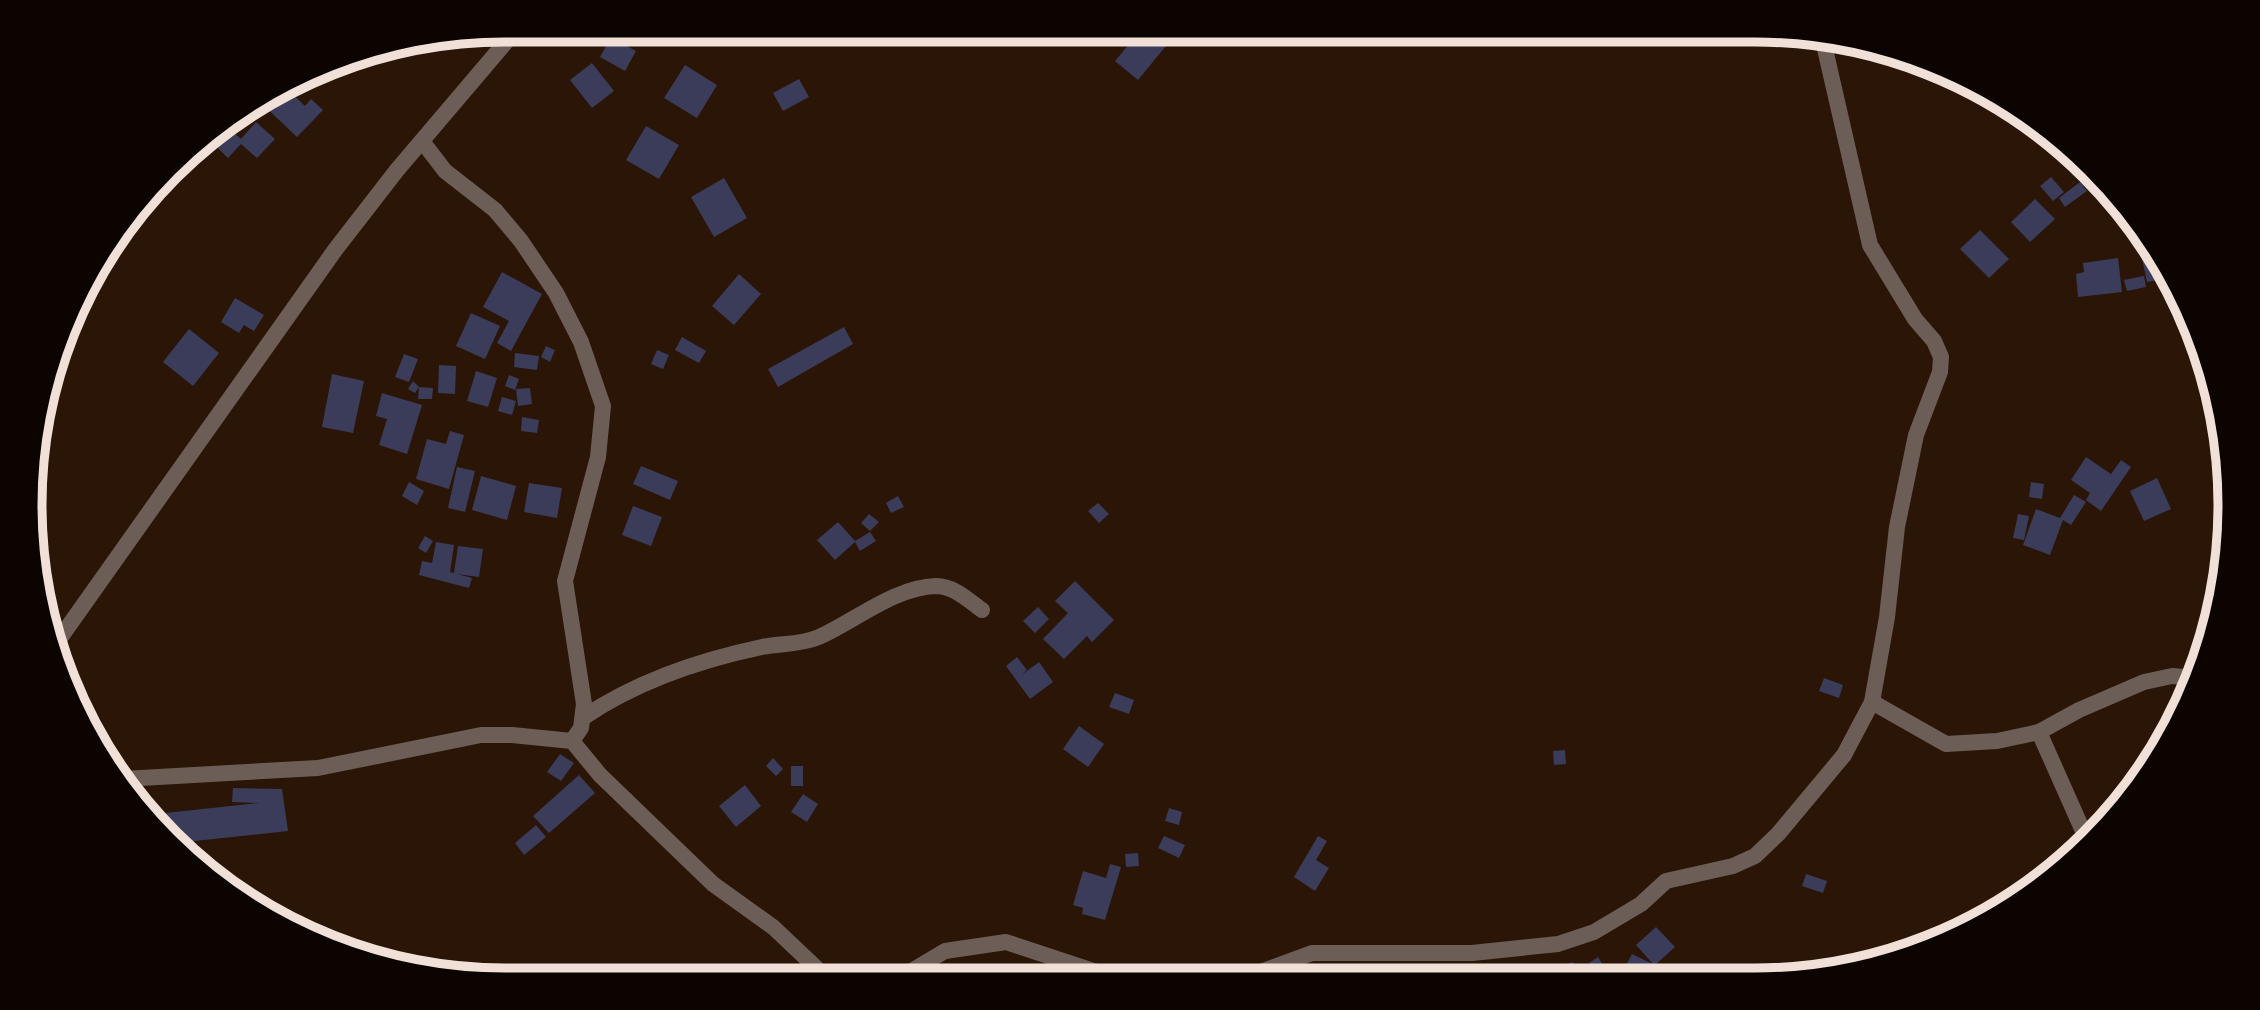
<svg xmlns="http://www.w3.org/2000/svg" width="2260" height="1010" viewBox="0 0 2260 1010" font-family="'Space Grotesk',sans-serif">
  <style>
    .building { fill: #3a3c59 }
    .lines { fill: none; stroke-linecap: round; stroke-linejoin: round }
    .minor { stroke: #6c5e56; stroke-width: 16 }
    .rim { fill: none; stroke: #f0e0d7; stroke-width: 9 }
  </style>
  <rect width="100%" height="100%" fill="#2a1507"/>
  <g class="building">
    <polygon points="702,30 724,30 718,39"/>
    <polygon points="1141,30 1179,30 1138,80 1115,61"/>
    <polygon points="611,37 636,51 625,71 600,57"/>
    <polygon points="353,55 335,73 328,66 352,55"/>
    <polygon points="592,63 614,91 592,108 570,80"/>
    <polygon points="685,65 717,85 697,118 664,98"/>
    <polygon points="799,79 809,97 783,111 773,93"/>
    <polygon points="284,86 305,106 311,99 323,110 297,137 258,100"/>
    <polygon points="229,121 233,125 230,129 241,139 256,122 275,139 257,158 241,144 228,158 206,137"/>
    <polygon points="646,126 679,145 659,179 626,160"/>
    <polygon points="2051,177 2064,192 2053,201 2040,186"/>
    <polygon points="724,178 747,218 714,237 691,197"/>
    <polygon points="2080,182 2087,191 2065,207 2059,198"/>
    <polygon points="2035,199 2055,219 2030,242 2011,222"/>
    <polygon points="2136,224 2139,236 2127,238 2125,225"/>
    <polygon points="1980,230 2009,259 1989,278 1960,249"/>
    <polygon points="2156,251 2164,267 2156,268 2159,280 2147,282 2141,254"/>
    <polygon points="2118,258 2122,292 2078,297 2076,274 2084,272 2083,263"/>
    <polygon points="502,272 542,294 511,351 497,343 509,321 483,307"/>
    <polygon points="739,274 761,294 734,325 712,306"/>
    <polygon points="2144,276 2146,287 2127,291 2124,280"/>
    <polygon points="235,298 264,315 254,331 244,325 239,333 221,322"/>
    <polygon points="471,313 500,326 485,359 456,346"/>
    <polygon points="844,327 853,344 778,387 768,369"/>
    <polygon points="189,329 219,353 193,386 163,362"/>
    <polygon points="682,337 706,351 699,363 675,350"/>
    <polygon points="546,346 555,350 550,362 541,357"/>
    <polygon points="657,350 669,355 663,369 651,364"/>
    <polygon points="515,353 539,356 537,370 514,367"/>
    <polygon points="404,354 418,359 409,382 395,377"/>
    <polygon points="439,365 456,366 455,394 438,393"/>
    <polygon points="476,371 497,378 488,407 467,401"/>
    <polygon points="332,374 364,381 353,433 322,427"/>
    <polygon points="509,375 519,379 515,390 505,386"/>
    <polygon points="413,381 419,387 433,388 432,399 418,399 419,387 415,393 408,389"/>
    <polygon points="530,388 532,404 518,406 516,389"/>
    <polygon points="382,393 422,405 407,454 379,445 387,419 376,416"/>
    <polygon points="502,397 516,401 512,415 498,411"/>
    <polygon points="522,417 539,420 537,433 521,431"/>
    <polygon points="450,431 464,435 449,489 416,479 427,439 446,444"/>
    <polygon points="2086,457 2111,474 2121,460 2131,467 2101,511 2086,500 2090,493 2071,480"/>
    <polygon points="641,466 678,481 670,500 633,484"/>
    <polygon points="457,467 475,471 465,512 448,508"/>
    <polygon points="481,476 516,486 507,520 472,510"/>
    <polygon points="2157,478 2171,509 2144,521 2130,491"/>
    <polygon points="409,482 424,491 417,505 402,496"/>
    <polygon points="2031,482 2044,484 2042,499 2029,497"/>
    <polygon points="529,483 562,488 557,518 524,512"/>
    <polygon points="2074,495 2086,502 2071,525 2063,520 2050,555 2023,545 2036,509 2060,518"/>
    <polygon points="898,496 904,507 891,513 886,503"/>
    <polygon points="1098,503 1109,514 1099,523 1088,511"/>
    <polygon points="633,506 662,517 651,546 622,535"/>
    <polygon points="869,514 879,522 870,531 861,523"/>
    <polygon points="2018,514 2029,516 2024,540 2013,538"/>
    <polygon points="838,522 855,541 870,532 876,541 860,551 855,542 835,560 817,540"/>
    <polygon points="425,536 433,541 426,553 418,548"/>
    <polygon points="436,542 454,545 450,572 454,573 458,546 483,549 479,577 457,574 472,578 469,588 419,575 422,561 432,563"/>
    <polygon points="1075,581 1114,620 1092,642 1087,636 1064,659 1043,639 1068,613 1055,601"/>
    <polygon points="1038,607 1049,619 1035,633 1023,621"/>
    <polygon points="1017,657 1027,670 1020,676 1039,662 1053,682 1030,699 1006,666"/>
    <polygon points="1824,678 1843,685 1839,698 1819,691"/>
    <polygon points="1115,693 1134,700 1129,714 1109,707"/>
    <polygon points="1079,726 1104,744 1088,767 1063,749"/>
    <polygon points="1565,750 1566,764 1554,765 1553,751"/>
    <polygon points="560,754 574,763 561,781 547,772"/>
    <polygon points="773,758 783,769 776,776 766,766"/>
    <rect x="791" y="766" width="12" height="20"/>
    <polygon points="579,775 595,793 549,833 533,816"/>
    <polygon points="745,785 761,806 736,827 719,806"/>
    <polygon points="233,788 282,789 288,831 176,843 157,820 156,814 259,803 232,802"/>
    <polygon points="803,794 818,804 807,822 791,812"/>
    <polygon points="1169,808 1182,812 1179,825 1165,821"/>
    <polygon points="536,825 546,837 524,855 515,843"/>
    <polygon points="1164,836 1185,845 1179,858 1158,848"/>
    <polygon points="1318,836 1327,841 1316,860 1329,868 1315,891 1294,877"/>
    <polygon points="1138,853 1139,866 1126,867 1125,854"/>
    <polygon points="1110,864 1121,867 1105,920 1082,914 1083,908 1073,905 1083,871 1106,878"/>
    <polygon points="1806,874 1827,881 1823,893 1802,886"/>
    <polygon points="1656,927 1675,947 1655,965 1652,977 1637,976 1640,967 1636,975 1624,969 1632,954 1653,964 1636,945"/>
    <polygon points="1598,957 1608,973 1602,977 1585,977 1594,971 1589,963"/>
    <polygon points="1573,962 1578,977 1549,977 1547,971"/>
  </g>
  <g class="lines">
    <g class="minor">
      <polyline points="422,141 445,171 495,210 521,241 556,293 581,342 603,406 598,457 565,581 584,704 581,728 572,741 600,775 713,884 773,927 828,979"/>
      <polyline points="53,648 335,250 397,170 516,30"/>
      <polyline points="1872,702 1946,744 1997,741 2039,732 2079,710 2144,682 2172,676 2197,678"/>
      <path d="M 584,717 C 636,682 700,660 762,647 C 781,643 800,645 819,637 C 855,621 895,587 936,586 C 954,586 968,600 982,610"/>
      <polyline points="2039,732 2087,840"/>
      <polyline points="123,779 318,768 481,735 512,735 572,741"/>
      <polyline points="1244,978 1312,953 1472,953 1558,944 1594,932 1641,904 1666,881 1733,866 1755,856 1778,834 1844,755 1872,702 1887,617 1897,527 1916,435 1940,372 1941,357 1934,341 1915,319 1870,245 1822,36"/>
      <polyline points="898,979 945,951 1006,942 1115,978"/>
    </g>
  </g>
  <path d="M0 0H2260V1010H0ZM505 42H1755A463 463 0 0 1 2218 505V505A463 463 0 0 1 1755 968H505A463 463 0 0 1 42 505V505A463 463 0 0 1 505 42Z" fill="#0c0401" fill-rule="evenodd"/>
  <path class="rim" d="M505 42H1755A463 463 0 0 1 2218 505V505A463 463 0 0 1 1755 968H505A463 463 0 0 1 42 505V505A463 463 0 0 1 505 42Z"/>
</svg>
